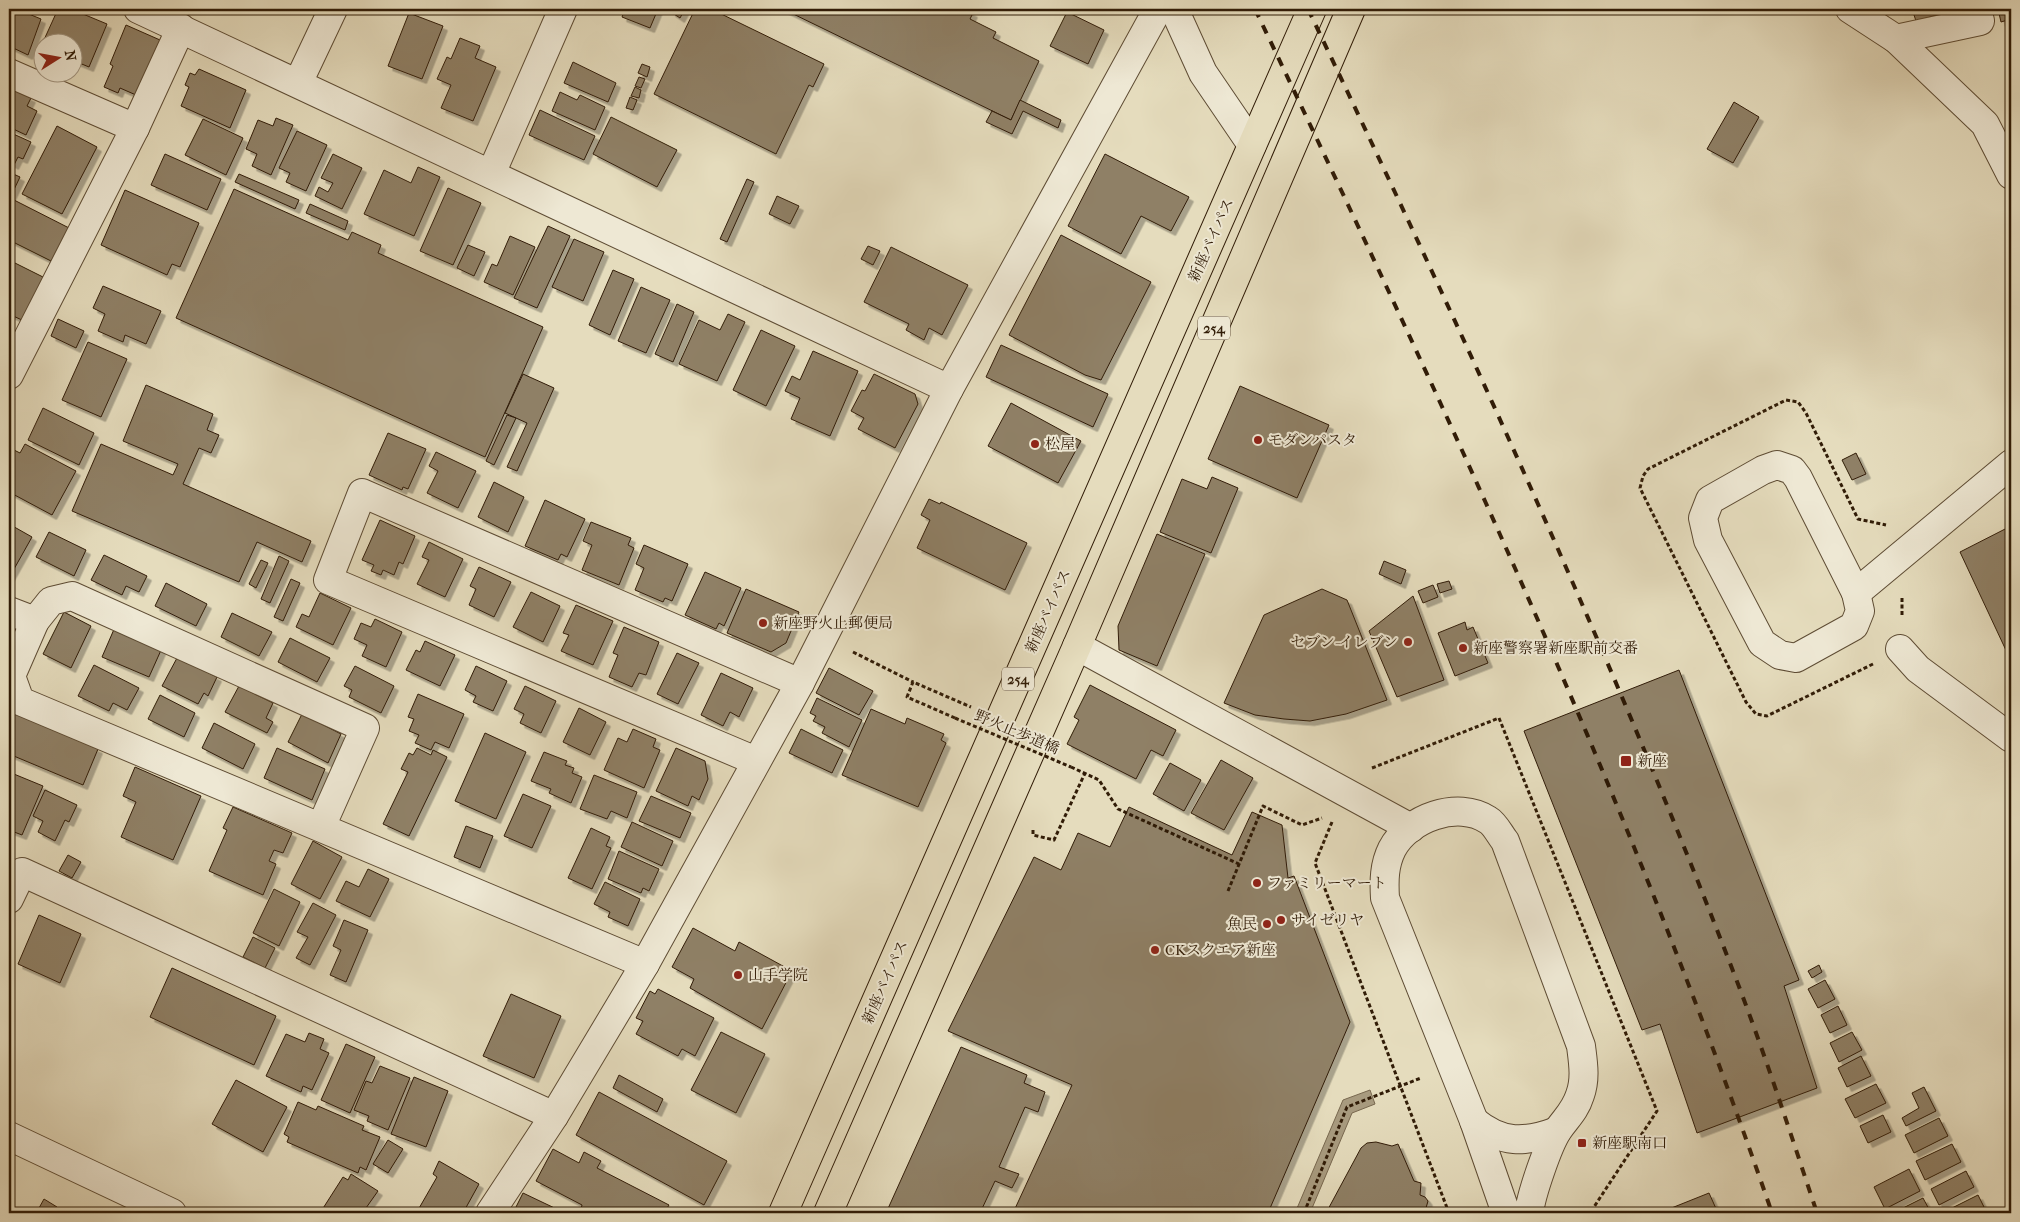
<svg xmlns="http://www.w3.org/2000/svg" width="2020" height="1222" viewBox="0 0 2020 1222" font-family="'IM FELL French Canon','Noto Serif JP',serif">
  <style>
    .water { fill: #a89b7f; stroke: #78684f }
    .building { fill: #8f8066; stroke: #311c07; filter: url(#shadow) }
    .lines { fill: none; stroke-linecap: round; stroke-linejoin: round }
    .minor-casing { stroke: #5e4c34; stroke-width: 30 }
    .highway-casing { stroke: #311c07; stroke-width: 30 }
    .path { stroke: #311c07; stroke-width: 3; stroke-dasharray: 4 2.5; stroke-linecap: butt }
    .minor { stroke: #eee8d4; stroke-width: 28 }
    .highway { stroke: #e5dcbd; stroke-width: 28 }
    .rail { stroke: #311c07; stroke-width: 4; stroke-dasharray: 9 9; stroke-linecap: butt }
    .path-bridge { stroke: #311c07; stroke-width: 3; stroke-dasharray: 4 2.5; stroke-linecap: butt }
    .poi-dot { fill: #8f2418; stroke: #eee8d4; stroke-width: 2 }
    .labels { text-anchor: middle; stroke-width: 4; stroke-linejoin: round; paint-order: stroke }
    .shield { fill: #eee8d4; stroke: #6a5944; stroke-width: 1 }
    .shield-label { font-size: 14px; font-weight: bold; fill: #311c07 }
    .street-label { font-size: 15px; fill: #311c07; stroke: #eee8d4 }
    .poi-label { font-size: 15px; fill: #311c07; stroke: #eee8d4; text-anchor: start }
  </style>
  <defs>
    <filter id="shadow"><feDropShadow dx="4.5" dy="4.5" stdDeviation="0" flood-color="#0004"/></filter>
  </defs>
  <rect width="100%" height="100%" fill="#e5dcbd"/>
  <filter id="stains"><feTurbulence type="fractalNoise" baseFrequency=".004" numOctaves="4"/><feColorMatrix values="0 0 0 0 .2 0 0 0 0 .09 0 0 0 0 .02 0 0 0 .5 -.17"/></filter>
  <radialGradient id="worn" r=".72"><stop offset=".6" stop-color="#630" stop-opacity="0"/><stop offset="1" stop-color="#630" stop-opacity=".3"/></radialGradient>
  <polygon class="water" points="1370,1090 1375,1104 1352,1113 1310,1213 1295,1213 1343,1100"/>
  <g class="building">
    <polygon points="9,9 25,9 24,12 41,19 28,55 9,46"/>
    <polygon points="58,9 71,9 107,24 89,67 72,60 72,42 43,42"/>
    <polygon points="625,9 658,9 650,28 622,17"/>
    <polygon points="672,9 685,9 680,18 671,12"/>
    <polygon points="695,9 711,9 824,64 813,87 809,85 776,154 654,94"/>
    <polygon points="783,9 965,9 973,13 970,19 996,32 993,38 1039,61 1011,120"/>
    <polygon points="1912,9 1959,9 1916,21"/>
    <polygon points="1998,9 2011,9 2011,19 2001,22"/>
    <polygon points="1067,12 1104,30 1088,64 1050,46"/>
    <polygon points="409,13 443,26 422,79 388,66"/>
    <polygon points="126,25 160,40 136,95 120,88 118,93 104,87 113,66 110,64"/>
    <polygon points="460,38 480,46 475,58 496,67 473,121 441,108 451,85 437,79 447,57 451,59"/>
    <polygon points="573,62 616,83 608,102 564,83"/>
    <polygon points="642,64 650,67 647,77 638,73"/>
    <polygon points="199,69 246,90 230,128 181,106 189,87 185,85 190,73 195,75"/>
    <polygon points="639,77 645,79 641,88 635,86"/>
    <polygon points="635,87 641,90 639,98 631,96"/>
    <polygon points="11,89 31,98 27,106 37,111 26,135 9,127 9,94"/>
    <polygon points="560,92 577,100 580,95 605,107 595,130 552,111"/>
    <polygon points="630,97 637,100 633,110 626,108"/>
    <polygon points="1020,100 1061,120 1058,128 1023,111 1012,134 986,122 992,111 1011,120"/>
    <polygon points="1734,102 1759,117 1733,163 1707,149"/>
    <polygon points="540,110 595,136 584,160 529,135"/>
    <polygon points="611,117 677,150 657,187 593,154"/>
    <polygon points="276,118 293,125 271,175 252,166 257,154 246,149 258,120 273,126"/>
    <polygon points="203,119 243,138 226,175 185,155"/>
    <polygon points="57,126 97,147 62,214 22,194"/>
    <polygon points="297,131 327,145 306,191 286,182 290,173 279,168"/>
    <polygon points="9,132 31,142 23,159 18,157 14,165 9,162"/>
    <polygon points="165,154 221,179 207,210 151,185"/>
    <polygon points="333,154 362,168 342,209 315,196 319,187 328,192 333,183 321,178"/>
    <polygon points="1105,154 1189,197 1171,231 1141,216 1121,254 1068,226"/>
    <polygon points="418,167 440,177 414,236 364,214 384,170 411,183"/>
    <polygon points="9,172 20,177 9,200"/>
    <polygon points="239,174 299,200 295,209 235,182"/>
    <polygon points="747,179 754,182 727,242 720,239"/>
    <polygon points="448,188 481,203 453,265 420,251"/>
    <polygon points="234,189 348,240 352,232 381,245 378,253 543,327 485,457 176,318"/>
    <polygon points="125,190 199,223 180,267 172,264 167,275 101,245"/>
    <polygon points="777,196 799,206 790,224 769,214"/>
    <polygon points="14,200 73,230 51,261 9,240 9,211"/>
    <polygon points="310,204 348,221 345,230 306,213"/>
    <polygon points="548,226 570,236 537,308 514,298"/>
    <polygon points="1061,235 1151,282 1101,380 1085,375 1009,335"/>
    <polygon points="510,236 535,247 513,295 484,282 492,264 497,266"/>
    <polygon points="574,239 604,252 583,301 552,287"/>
    <polygon points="468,245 485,252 474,276 457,268"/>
    <polygon points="868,246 880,251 873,265 861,259"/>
    <polygon points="891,247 968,285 942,335 929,328 924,340 906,330 909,324 864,302"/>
    <polygon points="9,260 45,278 24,321 9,314"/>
    <polygon points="613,270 634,279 610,335 589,325"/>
    <polygon points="103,286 161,311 146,344 125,335 123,342 98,331 105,314 93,308"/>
    <polygon points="641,287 670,300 646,353 618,341"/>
    <polygon points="677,304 694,312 673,362 655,354"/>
    <polygon points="728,314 745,322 717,381 679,364 699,320 720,330"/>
    <polygon points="58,319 84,331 76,348 51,336"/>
    <polygon points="761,330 795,346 766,406 733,390"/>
    <polygon points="88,342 127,359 101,417 62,400"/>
    <polygon points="1001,345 1108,394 1093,427 986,377"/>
    <polygon points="813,351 858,371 830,436 791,419 800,398 785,391 792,376 800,380"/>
    <polygon points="523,374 554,388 517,471 507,467 527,423 505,413"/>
    <polygon points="874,374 915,394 918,404 895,448 858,429 864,418 851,411 862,390 865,391"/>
    <polygon points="146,385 213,414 207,430 219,435 211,453 199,448 183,484 311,541 302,562 257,542 239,582 72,511 101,444 173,475 178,464 123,441"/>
    <polygon points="1240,386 1329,425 1297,498 1208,459"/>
    <polygon points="1011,403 1081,441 1058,483 988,446"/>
    <polygon points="43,408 94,433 79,465 28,440"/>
    <polygon points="507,415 516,418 494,465 486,461"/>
    <polygon points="388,433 426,449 408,489 403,487 402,490 369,475"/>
    <polygon points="25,444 76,471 52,515 9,492 9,455 12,449 20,453"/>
    <polygon points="436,452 476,471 458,508 427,493 438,471 429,466"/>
    <polygon points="1856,453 1866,474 1852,480 1842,460"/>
    <polygon points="1212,477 1238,488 1211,553 1160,532 1182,479 1207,489"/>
    <polygon points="494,482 524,497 508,532 478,517"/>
    <polygon points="929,499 940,504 941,502 1027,543 1005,590 917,548 930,520 921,515"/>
    <polygon points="545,500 585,519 567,557 561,554 558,560 525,546"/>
    <polygon points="380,520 415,536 403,564 399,562 394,575 383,570 381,575 371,571 374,565 362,560"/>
    <polygon points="591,522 631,538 628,545 634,548 619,585 582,570 592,545 583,541"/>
    <polygon points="9,524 32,537 9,578"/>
    <polygon points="2011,526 2011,661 1960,552"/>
    <polygon points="49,532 86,550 74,576 36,557"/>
    <polygon points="1157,534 1205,554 1157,666 1119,650 1118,626"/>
    <polygon points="429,542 463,559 445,597 417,584 429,560 422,557"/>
    <polygon points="644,545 688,564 672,601 665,598 663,602 635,590 644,568 636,564"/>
    <polygon points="104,555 147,576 139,592 126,586 122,595 91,580"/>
    <polygon points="279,556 289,561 270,603 261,599"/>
    <polygon points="261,560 268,563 256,588 249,584"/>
    <polygon points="1384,561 1406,570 1401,584 1379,574"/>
    <polygon points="479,567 511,582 494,617 469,605 476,589 470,586"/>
    <polygon points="705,572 741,588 724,626 719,623 716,629 685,615"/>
    <polygon points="291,579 300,583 283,621 274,617"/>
    <polygon points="1449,581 1452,589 1440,593 1437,584"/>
    <polygon points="166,583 207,604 196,626 155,606"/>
    <polygon points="1433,585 1438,597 1423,603 1418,591"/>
    <polygon points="746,589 799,612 786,643 771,652 727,633"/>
    <polygon points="1322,589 1347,600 1387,700 1346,714 1310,721 1284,719 1255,715 1224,703 1264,615"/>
    <polygon points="531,592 560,606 543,642 513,627"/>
    <polygon points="320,593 351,608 333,645 296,627 302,614 309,617"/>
    <polygon points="1413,596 1444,680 1397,697 1369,631"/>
    <polygon points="576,605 613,621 593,665 561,651 569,635 563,633"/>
    <polygon points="64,612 91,626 71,668 43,654"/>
    <polygon points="232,613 272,632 259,656 221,637"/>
    <polygon points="375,619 402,632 386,667 362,656 367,645 354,639 361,623 371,627"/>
    <polygon points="1465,622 1467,630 1473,627 1488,663 1455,676 1438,633"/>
    <polygon points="115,627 162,648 149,677 102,657"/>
    <polygon points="624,627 659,642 646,675 639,673 632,687 609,677 618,655 613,653"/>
    <polygon points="290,638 330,658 317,682 278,662"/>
    <polygon points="425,641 455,655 440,686 406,670 416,650 420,652"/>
    <polygon points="677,653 699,663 678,704 657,694"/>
    <polygon points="177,658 217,677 208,696 204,693 198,704 162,686"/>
    <polygon points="94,665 139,688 127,710 113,703 109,711 78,696"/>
    <polygon points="355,666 394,686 381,713 349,697 352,690 344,686"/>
    <polygon points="476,666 507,681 493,711 473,702 476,696 465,690"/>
    <polygon points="829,668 873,691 859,715 816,693"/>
    <polygon points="1679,670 1799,980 1784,986 1817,1088 1697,1133 1660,1024 1642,1030 1524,731"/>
    <polygon points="721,673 753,688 739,717 730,712 723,726 701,715"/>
    <polygon points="1090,685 1176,730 1163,756 1151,750 1136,779 1067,744 1079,720 1074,717"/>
    <polygon points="239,686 273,703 266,718 273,722 267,733 225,712"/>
    <polygon points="525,686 556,701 541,733 520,723 524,714 514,709"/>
    <polygon points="418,694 464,714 449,748 435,742 431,750 415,743 419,735 409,731 414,719 408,717"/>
    <polygon points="160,695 195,713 184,737 148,719"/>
    <polygon points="817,698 862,720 849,747 822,733 825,727 813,721 816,716 810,713"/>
    <polygon points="579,708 606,722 590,755 563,742"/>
    <polygon points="871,709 905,724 907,718 944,734 941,740 946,743 918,807 842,775"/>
    <polygon points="9,711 98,749 83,785 9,754"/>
    <polygon points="302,714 341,734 328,763 288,742"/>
    <polygon points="214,723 255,744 243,769 202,748"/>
    <polygon points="633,729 656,739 653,747 660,750 644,788 604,770 618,738 627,742"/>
    <polygon points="801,729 843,750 832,773 789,753"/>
    <polygon points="485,733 526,752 496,819 455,801"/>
    <polygon points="277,748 325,769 312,800 264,778"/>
    <polygon points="417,748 431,755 433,750 447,757 409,836 383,824 408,772 401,769 409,753 413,755"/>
    <polygon points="676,748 705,761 708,779 699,800 692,796 688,806 656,791"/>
    <polygon points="544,752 567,761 565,765 574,768 572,773 582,777 571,803 549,793 551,789 531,781"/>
    <polygon points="1221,760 1253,778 1224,830 1191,813"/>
    <polygon points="1170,763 1201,780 1184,811 1153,794"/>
    <polygon points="135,767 201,796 173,860 121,837 136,802 123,796"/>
    <polygon points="9,772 43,786 22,835 9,830"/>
    <polygon points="594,775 637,792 627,818 611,811 607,819 580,809"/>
    <polygon points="45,790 77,805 69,822 65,820 55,841 38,832 43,821 33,816"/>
    <polygon points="523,794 551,806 532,848 504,836"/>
    <polygon points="651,796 691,813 680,838 639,821"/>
    <polygon points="233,807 292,833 283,853 274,850 269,861 276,864 263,895 209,871 227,830 223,828"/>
    <polygon points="1129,807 1232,855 1252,812 1282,825 1288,878 1294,876 1350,1022 1268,1213 1013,1213 1072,1085 948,1031 1034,857 1061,870 1078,833 1110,847"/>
    <polygon points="632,822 673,841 662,866 621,847"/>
    <polygon points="466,826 493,836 480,868 454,857"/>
    <polygon points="591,828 610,837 606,846 611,848 592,889 568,878"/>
    <polygon points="313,841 342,857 320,899 291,884"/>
    <polygon points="619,851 659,869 649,891 643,888 641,893 608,879"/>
    <polygon points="68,855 81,862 72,878 59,871"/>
    <polygon points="368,869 389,879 370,917 336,901 346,881 359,887"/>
    <polygon points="605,882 640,899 628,926 608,917 610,912 594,904"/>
    <polygon points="274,889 300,902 279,946 253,933"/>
    <polygon points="313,903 336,915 310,965 296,958 308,937 297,932"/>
    <polygon points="39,915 81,934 60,983 18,964"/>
    <polygon points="344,920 368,930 346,982 330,975 341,950 333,946"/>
    <polygon points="693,928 735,951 739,942 792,971 762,1029 690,988 694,979 672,967"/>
    <polygon points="253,937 275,948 265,968 243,957"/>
    <polygon points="1819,965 1822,972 1812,978 1808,971"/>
    <polygon points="172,968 276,1016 254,1065 150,1017"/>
    <polygon points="1825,980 1835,999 1818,1008 1808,989"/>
    <polygon points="658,989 714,1018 695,1056 682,1049 678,1056 636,1034 643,1021 636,1018 650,991 655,994"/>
    <polygon points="511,994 561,1016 534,1078 483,1056"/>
    <polygon points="1838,1006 1847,1025 1830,1033 1821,1015"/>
    <polygon points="721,1032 765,1054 736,1113 691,1090"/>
    <polygon points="1852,1032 1862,1050 1839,1062 1830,1043"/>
    <polygon points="309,1033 324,1039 320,1049 329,1053 312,1090 303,1086 301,1092 266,1076 286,1034 305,1042"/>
    <polygon points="346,1044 375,1057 350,1113 321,1100"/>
    <polygon points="961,1047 1027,1075 1024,1083 1045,1092 1038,1112 1025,1107 999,1167 1019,1174 1012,1188 995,1181 980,1213 886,1213"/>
    <polygon points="1861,1056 1871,1076 1847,1087 1838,1068"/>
    <polygon points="380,1066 410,1078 388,1130 367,1121 369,1116 354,1110 366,1081 372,1083"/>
    <polygon points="619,1075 663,1099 657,1112 613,1088"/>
    <polygon points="414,1077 448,1091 426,1147 391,1134"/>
    <polygon points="236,1080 287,1107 263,1152 212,1124"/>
    <polygon points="1876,1084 1886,1103 1855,1118 1845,1099"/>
    <polygon points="1924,1087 1936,1111 1906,1126 1902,1118 1919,1108 1912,1093"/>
    <polygon points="599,1092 727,1161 704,1205 576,1135"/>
    <polygon points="298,1102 316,1110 318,1106 364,1126 362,1130 380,1137 366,1170 360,1167 358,1173 287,1142 289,1137 284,1134"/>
    <polygon points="1883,1115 1891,1132 1868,1143 1860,1126"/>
    <polygon points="1939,1118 1948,1136 1914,1153 1905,1135"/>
    <polygon points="388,1140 403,1149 388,1173 373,1164"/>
    <polygon points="1376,1142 1392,1146 1398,1144 1414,1181 1421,1183 1420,1195 1425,1197 1428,1201 1426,1208 1417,1208 1410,1211 1411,1213 1326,1213 1361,1148 1367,1143"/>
    <polygon points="1952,1144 1961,1162 1925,1180 1916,1161"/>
    <polygon points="553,1149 579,1163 584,1152 601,1161 597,1168 669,1205 664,1213 589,1213 581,1209 582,1205 536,1181"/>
    <polygon points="439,1161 479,1184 463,1213 424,1213 418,1210 437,1177 433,1174"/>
    <polygon points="1909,1169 1920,1191 1885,1209 1874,1187"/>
    <polygon points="1966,1171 1974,1187 1939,1205 1931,1189"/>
    <polygon points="351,1174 378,1191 366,1208 369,1210 367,1213 320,1213 343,1177 348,1180"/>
    <polygon points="523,1193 565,1213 513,1213"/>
    <polygon points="1709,1193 1718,1213 1659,1213"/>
    <polygon points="1978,1195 1987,1213 1942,1213"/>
    <polygon points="1923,1198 1931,1213 1893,1213"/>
    <polygon points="44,1199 57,1207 53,1213 39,1208"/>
  </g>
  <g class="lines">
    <defs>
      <g id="minor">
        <polyline points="138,9 949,389"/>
        <polyline points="1174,9 1203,73 1252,145"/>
        <polyline points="1850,9 1896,39 1985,124 2011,175"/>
        <polyline points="1896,39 1980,21 1977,9"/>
        <polyline points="9,73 135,128"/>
        <polyline points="298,83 333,9"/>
        <polyline points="491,174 563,9"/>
        <polyline points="9,375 135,128 181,28"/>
        <polygon points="1777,465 1792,470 1798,478 1856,593 1860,611 1854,626 1796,658 1780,655 1762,643 1708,540 1703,518 1710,500 1763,470"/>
        <polyline points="1856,593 2011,464"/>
        <polyline points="9,611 35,621"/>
        <polyline points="1077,646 1411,828"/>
        <polyline points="1900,649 1918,669 2011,738"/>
        <polyline points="756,761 328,580 362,493 800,683"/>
        <polyline points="321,827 365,728 72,596 51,601 35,621 11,676 20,701 645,964"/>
        <polyline points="9,899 22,872 554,1116"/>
        <path d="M 1474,1121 C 1502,1144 1525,1143 1557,1131"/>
        <polyline points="9,1136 172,1213"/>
        <polyline points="490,1213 554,1116 645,964 800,683 949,389 1158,9"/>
        <path d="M 1506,1213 L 1474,1121 L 1385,898 C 1384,881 1384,865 1392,849 C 1408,818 1458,800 1488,820 C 1495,824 1500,835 1505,841 L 1581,1046 C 1583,1062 1586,1079 1580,1095 C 1575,1111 1567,1117 1558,1130 C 1548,1145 1531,1195 1529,1213"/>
      </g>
      <g id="highway">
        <polyline points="783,1213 1312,9"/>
        <polyline points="828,1213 1077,646 1351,9"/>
      </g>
    </defs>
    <use href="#minor" class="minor-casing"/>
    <use href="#highway" class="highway-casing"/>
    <g class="path">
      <polyline points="1902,598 1902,617"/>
      <polyline points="853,652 913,682"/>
      <polyline points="1873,664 1767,716 1756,714 1746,702 1640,488 1643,476 1648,469 1786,400 1798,402 1806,413 1858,519 1886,525"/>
      <polyline points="955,718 907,697 913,682 971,707"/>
      <polyline points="1071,767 1099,780 1118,809 1239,864"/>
      <polyline points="1372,768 1499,718 1657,1111 1590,1213"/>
      <polyline points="1332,822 1315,863 1449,1213"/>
      <polyline points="1033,830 1033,835 1054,840 1085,773"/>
      <polyline points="1228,891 1263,806 1302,825 1322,818"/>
      <polyline points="1304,1213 1347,1107 1421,1078"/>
    </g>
    <use href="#minor" class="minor"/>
    <use href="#highway" class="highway"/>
    <g class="rail">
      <path d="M 1255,9 C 1443,403 1630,800 1772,1213"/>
      <path d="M 1308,9 C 1459,325 1607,644 1733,971 C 1764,1051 1790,1132 1817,1213"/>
    </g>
    <polyline class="path-bridge" points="955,718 1071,767"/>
  </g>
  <g class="poi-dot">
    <circle cx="1258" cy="440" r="5"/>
    <circle cx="1035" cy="444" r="5"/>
    <circle cx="763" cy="623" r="5"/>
    <circle cx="1408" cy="642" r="5"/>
    <circle cx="1463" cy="648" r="5"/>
    <rect x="1620" y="755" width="12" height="12" rx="2.5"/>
    <circle cx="1257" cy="883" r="5"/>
    <circle cx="1281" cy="920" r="5"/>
    <circle cx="1267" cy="924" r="5"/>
    <circle cx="1155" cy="950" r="5"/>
    <circle cx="738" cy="975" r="5"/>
    <rect x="1577" y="1138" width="10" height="10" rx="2.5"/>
  </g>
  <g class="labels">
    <g class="shield">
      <rect x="1198" y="316.5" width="32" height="23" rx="4"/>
      <rect x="1002" y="667.5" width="32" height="23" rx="4"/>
    </g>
    <g class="shield-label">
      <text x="1214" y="333">254</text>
      <text x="1018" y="684">254</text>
    </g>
    <g class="street-label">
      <text transform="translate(1211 240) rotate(-66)" y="5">新座バイパス</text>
      <text transform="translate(1048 611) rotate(-66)" y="5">新座バイパス</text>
      <text transform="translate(1017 732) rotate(23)" y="5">野火止歩道橋</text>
      <text transform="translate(885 982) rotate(-66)" y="5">新座バイパス</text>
    </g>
    <g class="poi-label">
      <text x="1268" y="445">モダンパスタ</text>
      <text x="1045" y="449">松屋</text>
      <text x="773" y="628">新座野火止郵便局</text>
      <text x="1398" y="647" text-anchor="end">セブン-イレブン</text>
      <text x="1473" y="653">新座警察署新座駅前交番</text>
      <text x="1637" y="766">新座</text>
      <text x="1267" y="888">ファミリーマート</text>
      <text x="1291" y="925">サイゼリヤ</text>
      <text x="1257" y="929" text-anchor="end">魚民</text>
      <text x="1165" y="955">CKスクエア新座</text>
      <text x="748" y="980">山手学院</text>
      <text x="1592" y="1148">新座駅南口</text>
    </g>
  </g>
  <rect width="2020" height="1222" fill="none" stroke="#e5dcbd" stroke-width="30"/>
  <rect x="10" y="10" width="2000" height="1202" fill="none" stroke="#311c07" stroke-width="2.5"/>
  <rect x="15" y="15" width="1990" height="1192" fill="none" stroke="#311c07"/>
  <g transform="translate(58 58) rotate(79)"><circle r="24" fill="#eee8d4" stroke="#a29682"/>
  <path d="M0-4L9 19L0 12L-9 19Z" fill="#8f2418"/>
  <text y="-8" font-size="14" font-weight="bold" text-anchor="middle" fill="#311c07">N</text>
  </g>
  <rect width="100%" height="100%" filter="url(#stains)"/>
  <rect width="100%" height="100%" fill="url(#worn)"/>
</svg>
